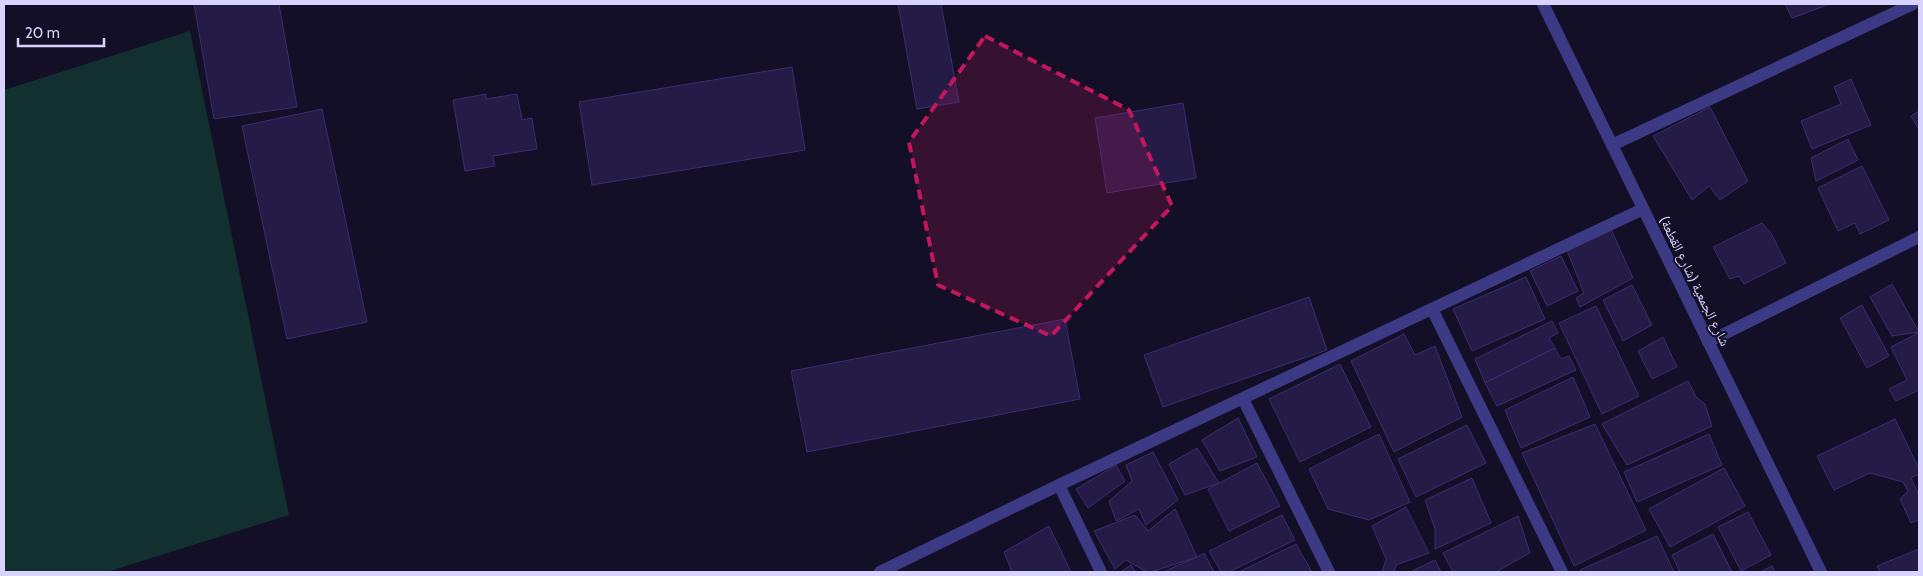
<svg xmlns="http://www.w3.org/2000/svg" width="1923" height="576" viewBox="0 0 1923 576" font-family="Cabin,'Noto Naskh Arabic',sans-serif">
  <style>
    .green { fill: #12302f }
    .building { fill: #241b47; stroke: #3b2d73 }
    .lines { fill: none; stroke-linecap: round; stroke-linejoin: round }
    .minor { stroke: #3d3a85; stroke-width: 12 }
    .marked { fill: #c2185b; fill-opacity: 0.2; stroke: #c2185b; stroke-width: 4; stroke-dasharray: 10 6; stroke-linejoin: round }
    .labels { text-anchor: middle; stroke-width: 4; stroke-linejoin: round; paint-order: stroke }
    .street-label { font-size: 14px; fill: #d9d4ff; stroke: #130f26 }
  </style>
  <rect width="100%" height="100%" fill="#130f26"/>
  <polygon class="green" points="190,31 289,515 107,572 4,572 4,90"/>
  <g class="building">
    <polygon points="194,4 279,4 297,107 214,119"/>
    <polygon points="898,4 941,4 959,102 917,109"/>
    <polygon points="1785,4 1830,4 1792,18"/>
    <polygon points="792,67 805,150 592,185 579,102"/>
    <polygon points="1851,79 1871,125 1812,149 1801,121 1841,104 1834,87"/>
    <polygon points="486,94 486,99 517,94 522,120 532,118 537,149 493,156 495,166 465,171 453,100"/>
    <polygon points="1183,103 1196,178 1107,193 1095,118"/>
    <polygon points="1710,107 1748,181 1720,200 1709,186 1692,200 1653,136"/>
    <polygon points="322,109 367,322 287,339 242,126"/>
    <polygon points="1919,111 1919,130 1911,116"/>
    <polygon points="1848,139 1858,160 1816,181 1811,158"/>
    <polygon points="1862,166 1889,220 1860,234 1855,223 1838,231 1818,188"/>
    <polygon points="1762,223 1771,233 1786,263 1744,284 1739,276 1730,279 1713,247"/>
    <polygon points="1610,227 1633,278 1580,307 1576,298 1584,293 1566,248"/>
    <polygon points="1561,256 1578,291 1547,306 1530,271"/>
    <polygon points="1526,277 1545,319 1472,351 1453,309"/>
    <polygon points="1892,284 1919,332 1892,336 1870,297"/>
    <polygon points="1632,285 1652,325 1623,341 1603,300"/>
    <polygon points="1309,297 1327,350 1163,407 1144,355"/>
    <polygon points="1862,305 1889,356 1867,368 1840,318"/>
    <polygon points="1596,306 1639,396 1602,414 1559,323"/>
    <polygon points="1065,319 1080,399 807,452 791,371"/>
    <polygon points="1552,321 1558,333 1549,338 1555,348 1485,383 1475,359"/>
    <polygon points="1918,333 1919,336 1919,390 1896,401 1889,389 1907,380 1891,347"/>
    <polygon points="1404,334 1415,355 1435,346 1462,417 1394,452 1351,361"/>
    <polygon points="1663,337 1677,367 1652,379 1638,351"/>
    <polygon points="1555,348 1561,359 1569,356 1576,370 1497,406 1485,383"/>
    <polygon points="1340,364 1371,427 1300,462 1269,399"/>
    <polygon points="1573,377 1590,417 1521,448 1505,410"/>
    <polygon points="1688,381 1696,397 1705,404 1712,426 1627,465 1602,424"/>
    <polygon points="1238,418 1257,457 1220,471 1202,440"/>
    <polygon points="1895,419 1919,469 1919,474 1911,478 1919,495 1919,520 1911,523 1900,499 1908,491 1903,482 1870,473 1834,490 1817,456"/>
    <polygon points="1595,424 1646,530 1574,566 1522,453"/>
    <polygon points="1467,425 1486,463 1416,497 1398,459"/>
    <polygon points="1379,434 1410,502 1369,520 1328,509 1309,469"/>
    <polygon points="1709,434 1722,465 1637,502 1624,472"/>
    <polygon points="1197,448 1219,483 1185,495 1169,464"/>
    <polygon points="1153,452 1178,500 1146,525 1139,509 1116,521 1109,501 1132,481 1126,465"/>
    <polygon points="1257,463 1280,506 1229,531 1208,489"/>
    <polygon points="1116,465 1125,481 1088,508 1076,489"/>
    <polygon points="1724,468 1745,506 1670,547 1649,509"/>
    <polygon points="1472,478 1491,523 1435,549 1435,529 1425,500"/>
    <polygon points="1406,507 1429,553 1396,565 1394,572 1382,572 1386,559 1372,526"/>
    <polygon points="1175,509 1197,557 1151,572 1147,572 1126,560 1115,569 1094,531 1135,515 1148,531"/>
    <polygon points="1748,512 1771,555 1741,571 1718,527"/>
    <polygon points="1282,515 1295,540 1229,572 1221,572 1209,551"/>
    <polygon points="1518,516 1530,553 1496,572 1453,572 1443,553"/>
    <polygon points="1049,526 1071,572 1012,572 1004,552"/>
    <polygon points="1713,534 1732,572 1680,572 1672,555"/>
    <polygon points="1657,536 1674,572 1581,572 1580,570"/>
    <polygon points="1296,544 1312,572 1239,572"/>
    <polygon points="1919,549 1919,572 1880,572 1877,566"/>
    <polygon points="1204,553 1214,572 1163,572 1197,557"/>
    <polygon points="1435,560 1441,572 1410,572"/>
    <polygon points="1131,565 1136,572 1120,572"/>
    <polygon points="1772,566 1775,572 1760,572"/>
  </g>
  <g class="lines">
    <g class="minor">
      <polyline points="1543,4 1821,572"/>
      <polyline points="1612,145 1913,4"/>
      <polyline points="1432,309 1562,572"/>
      <polyline points="1708,342 1919,237"/>
      <polyline points="1243,399 1329,572"/>
      <polyline points="1059,485 1101,572"/>
      <polyline points="880,572 1059,485 1643,209"/>
    </g>
  </g>
  <path class="marked" d="M 985,36 L 1129,110 L 1172,206 L 1051,336 L 938,285 L 909,142 Z"/>
  <g class="labels">
    <g class="street-label">
      <text transform="translate(1695 281) rotate(64)" y="5">شارع الجمعية (شارع القطعة)</text>
    </g>
  </g>
  <rect width="1923" height="576" fill="none" stroke="#d9d4ff" stroke-width="10"/>
  <path d="M18 38v8h86v-8" fill="none" stroke="#d9d4ff" stroke-width="2.5"/>
  <text x="25" y="38" font-size="15" fill="#d9d4ff" stroke="#130f26" stroke-width="4" paint-order="stroke">20 m</text>
</svg>
